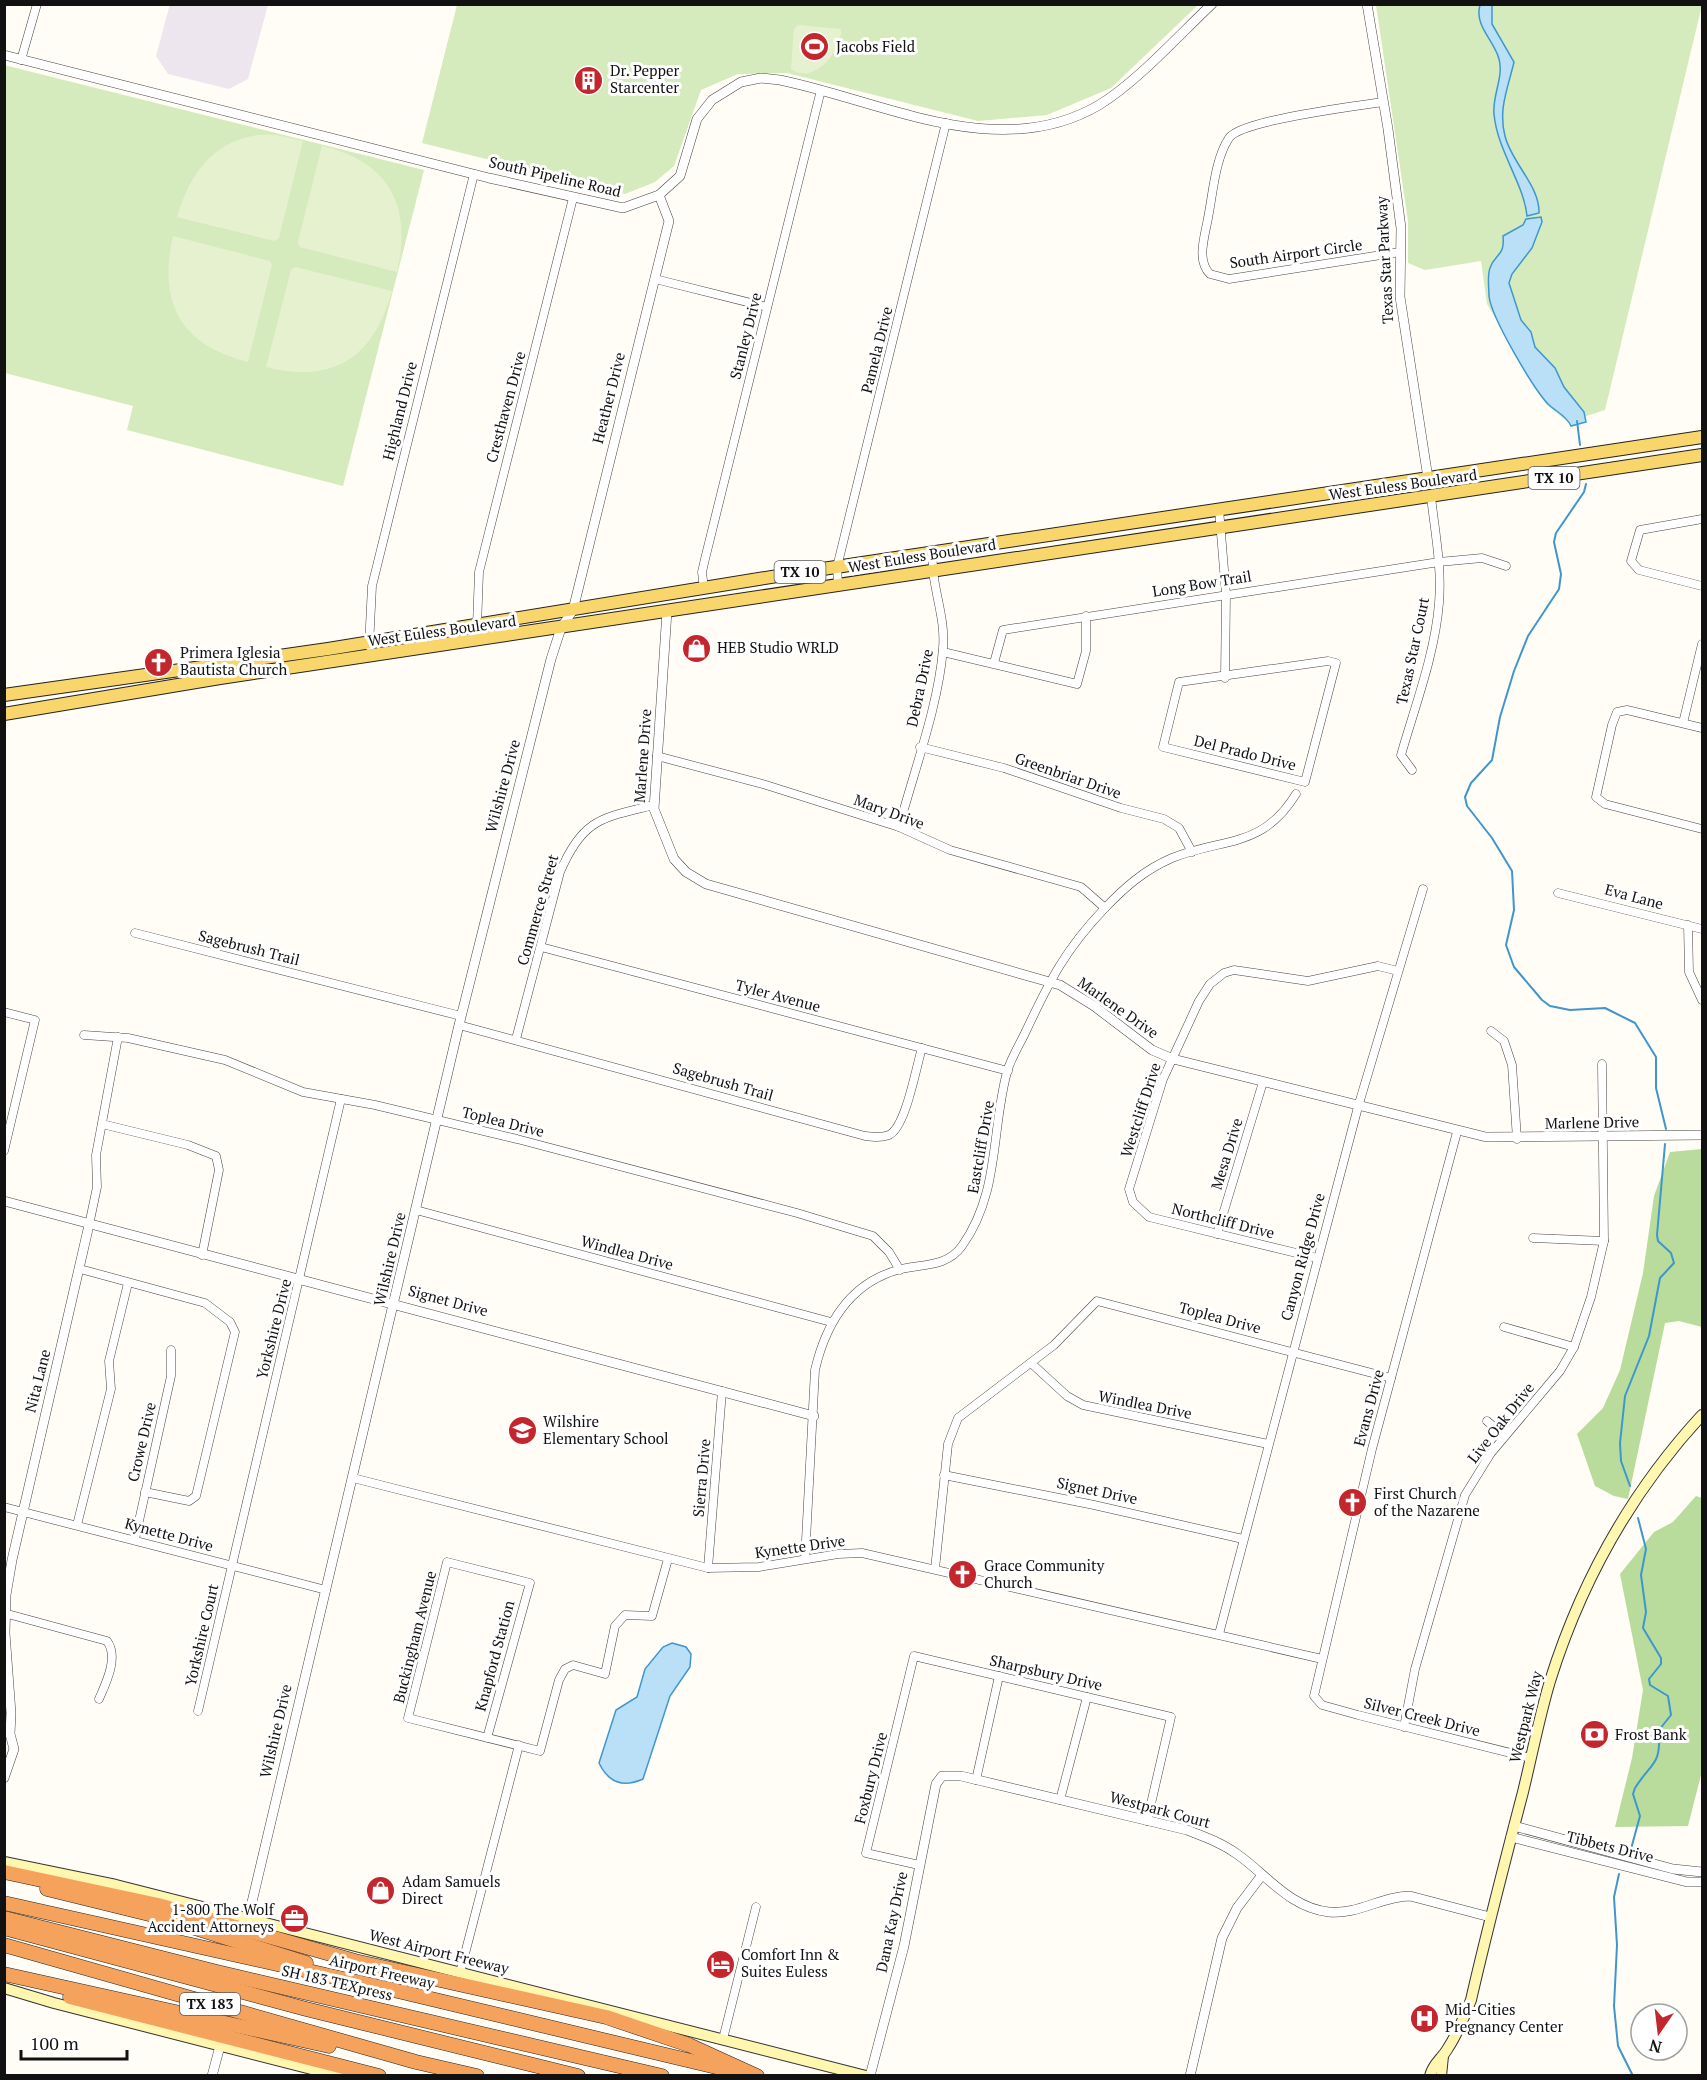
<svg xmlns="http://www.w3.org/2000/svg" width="1707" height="2080" viewBox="0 0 1707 2080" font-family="'PT Serif',serif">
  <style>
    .industrial { fill: #eee6ef }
    .green { fill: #d5ebbd }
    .forest { fill: #b9dc9c }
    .pitch { fill: #e6f2cf }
    .water { fill: #b9e0f7; stroke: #3f96cf; stroke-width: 1.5 }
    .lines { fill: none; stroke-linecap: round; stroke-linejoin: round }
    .stream { stroke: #3f96cf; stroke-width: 2 }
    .minor-casing { stroke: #444; stroke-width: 9 }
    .tertiary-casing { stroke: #444; stroke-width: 10 }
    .secondary-casing { stroke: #333; stroke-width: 12 }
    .primary-casing { stroke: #222; stroke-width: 14 }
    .motorway-casing { stroke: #222; stroke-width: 15 }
    .minor { stroke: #fff; stroke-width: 8 }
    .tertiary { stroke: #fff; stroke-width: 9 }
    .secondary { stroke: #fff6b0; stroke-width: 10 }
    .primary { stroke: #f9d66b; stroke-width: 12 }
    .motorway { stroke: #f5a25d; stroke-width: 14 }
    .labels { text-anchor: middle; stroke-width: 6; stroke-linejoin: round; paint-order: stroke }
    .shield { fill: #fff; stroke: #585858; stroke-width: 1.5 }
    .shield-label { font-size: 14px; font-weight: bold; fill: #111 }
    .poi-label { font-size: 15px; fill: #111; stroke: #fff; text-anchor: start }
    .street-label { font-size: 15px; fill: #111; stroke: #fff }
  </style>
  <rect width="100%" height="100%" fill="#fffdf5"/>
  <polygon class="industrial" points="170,4 268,5 248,79 229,89 168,74 156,56"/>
  <g class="green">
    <polygon points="457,5 1198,5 1111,88 1047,115 978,121 787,73 738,74 701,90 674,166 655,182 625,194 422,143"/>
    <polygon points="1376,5 1702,5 1605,410 1568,422 1546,404 1487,304 1481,261 1425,270 1408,263 1408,221"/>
    <polygon points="4,65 424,170 343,486 127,430 133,406 5,373"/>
  </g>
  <g class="forest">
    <polygon points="1702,1149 1702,1327 1679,1321 1665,1323 1628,1499 1614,1496 1595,1486 1577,1434 1603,1408 1620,1370 1643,1273 1654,1196 1670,1152"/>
    <polygon points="1696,1496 1702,1498 1702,1771 1688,1826 1615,1827 1632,1758 1643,1690 1620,1574 1654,1532 1673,1522"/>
  </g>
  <g class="pitch">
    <path d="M 798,25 L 841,29 C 842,51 813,86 791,69 L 794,29 Z"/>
    <path d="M 258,135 L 276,135 L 303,141 L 279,238 L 274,241 L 177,217 C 190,174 212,142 258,135 Z"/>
    <path d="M 322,146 C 390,162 412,206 397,272 L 300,247 L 298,242 Z"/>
    <path d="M 173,236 L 270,261 L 272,265 L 248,362 C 180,345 158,303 173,236 Z"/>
    <path d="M 295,267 L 392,291 C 374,357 334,384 266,367 L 291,270 Z"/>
  </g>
  <g class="water">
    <path d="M 1480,5 L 1492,5 L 1492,24 L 1514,62 C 1508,88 1498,109 1505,136 C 1511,162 1540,186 1539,213 L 1527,216 C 1524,184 1497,150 1494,114 C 1492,96 1504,77 1499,59 C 1494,40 1474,26 1480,5 Z"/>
    <path d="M 1541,217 L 1542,222 L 1532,248 L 1512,274 L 1509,283 L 1521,320 L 1531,332 L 1535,347 L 1555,368 L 1564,387 L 1584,412 L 1586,422 L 1571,426 C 1566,415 1556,412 1548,404 C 1533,388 1491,317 1489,296 C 1489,287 1487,276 1490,268 C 1495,253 1505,257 1503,236 L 1523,225 L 1526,219 Z"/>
    <path d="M 672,1643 L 686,1647 L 691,1654 L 690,1667 L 670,1696 L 643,1779 C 623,1788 608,1782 599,1763 L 616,1710 L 637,1697 L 645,1669 L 663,1647 Z"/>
  </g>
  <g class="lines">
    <g class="stream">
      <polyline points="1577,421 1580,445"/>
      <polyline points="1586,484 1584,492 1556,533 1554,542 1561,574 1559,589 1528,636 1514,671 1500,717 1492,760 1471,783 1465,797 1467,806 1492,838 1512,871 1514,910 1506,945 1514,967 1542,1000 1550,1006 1570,1010 1605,1008 1635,1023 1656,1057 1656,1088 1666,1129"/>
      <polyline points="1630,1486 1621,1461 1620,1443 1625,1396 1649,1336 1660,1278 1674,1263 1671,1253 1658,1241 1657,1235 1665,1144"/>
      <path d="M 1631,1849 L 1640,1816 L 1633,1794 L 1635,1788 C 1652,1761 1661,1767 1659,1730 L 1671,1715 L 1668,1696 L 1650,1685 L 1649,1679 L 1661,1664 L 1661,1658 L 1643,1628 L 1646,1612 L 1641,1575 L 1646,1549 L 1638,1518"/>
      <polyline points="1619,1874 1614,1897 1617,1945 1614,2006 1618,2046 1633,2076"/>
    </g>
    <defs>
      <g id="minor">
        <polyline points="21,60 37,4"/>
        <path d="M 1383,102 C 1357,106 1241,120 1229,138 C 1215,159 1213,193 1208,218 C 1205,236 1196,260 1210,274 L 1229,279 L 1400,252"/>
        <polyline points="655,279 767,307"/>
        <polyline points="1219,509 1226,594 1225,678"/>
        <polyline points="1702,519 1640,530 1631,561 1639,570 1702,586"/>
        <polyline points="838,584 837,567 946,123"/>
        <polyline points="704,589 702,572 705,559 821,90"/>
        <polyline points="477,626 479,572 573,198"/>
        <polyline points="369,646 372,586 474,174"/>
        <polyline points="943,652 1077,684 1086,651 1086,616"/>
        <polygon points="1328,661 1336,663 1305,782 1163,747 1179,682"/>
        <polyline points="994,663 1003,630 1439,562 1482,558 1506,566"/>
        <polyline points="1683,723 1702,644"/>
        <polyline points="1702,728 1627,710 1617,712 1612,725 1596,797 1605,804 1702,829"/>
        <polyline points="920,747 1004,768 1121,808 1164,819 1179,828 1192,852"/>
        <polyline points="657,756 766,785 899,827 950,850 1081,887 1105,908"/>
        <path d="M 1412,770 L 1401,755 C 1415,706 1435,654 1439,603 C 1442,567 1435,532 1431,497"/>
        <path d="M 899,827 C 914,771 939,704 943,648 C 946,615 930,584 933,552"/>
        <polyline points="1558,893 1702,929"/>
        <polyline points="1688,925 1689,972 1702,1000"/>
        <polyline points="135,933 461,1016"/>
        <polyline points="541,947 1008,1071"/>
        <polyline points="4,1012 35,1020 4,1151"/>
        <path d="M 459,1025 L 865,1136 C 873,1137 881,1138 889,1135 C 906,1127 916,1067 922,1048"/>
        <polyline points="1491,1031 1504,1041 1512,1065 1517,1139"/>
        <polyline points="84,1035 128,1038 225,1060 303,1092 375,1105 517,1139 797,1213 873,1236 889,1252 900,1270"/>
        <path d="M 516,1039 L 560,872 C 583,818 602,818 654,805"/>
        <polyline points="102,1124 188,1145 216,1156 219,1170 202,1255"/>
        <polyline points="1457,1132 1372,1449 1314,1696 1322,1705 1358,1715 1531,1758"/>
        <polyline points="416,1210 831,1322"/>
        <polyline points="89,1225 97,1187 96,1155 118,1037"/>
        <polyline points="1217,1234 1263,1082"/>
        <polyline points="1533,1238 1604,1241"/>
        <polyline points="1317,1258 1149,1217 1133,1202 1129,1189 1163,1079 1199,1001 1210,984 1224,973 1234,970 1308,981 1378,966 1398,971"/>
        <polyline points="80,1269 205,1303 230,1322 235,1332 196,1496 189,1501 145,1492"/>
        <polyline points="1504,1327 1574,1347"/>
        <polyline points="1031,1363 1067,1396 1083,1405 1268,1444"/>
        <polyline points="1487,1421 1505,1436"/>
        <polyline points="944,1475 1094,1505 1243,1539"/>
        <polyline points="353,1478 708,1568 759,1567 838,1554 862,1553 1322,1659"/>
        <polyline points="4,1507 326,1590"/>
        <polyline points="77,1525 111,1389 109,1361 128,1283"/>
        <polyline points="135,1539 171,1376 171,1350"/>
        <path d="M 805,1559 L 815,1370 C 826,1323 851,1282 901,1269 C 923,1264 947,1267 962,1246 C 1000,1193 991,1131 1007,1072 C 1011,1058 1020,1044 1026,1031 C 1050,980 1065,950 1104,909 C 1124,888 1144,870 1172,858 C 1225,837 1262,849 1296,794"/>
        <polyline points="708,1568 722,1391"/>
        <polyline points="935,1569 948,1444 958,1418 1054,1345 1097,1301 1391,1378"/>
        <path d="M 4,1613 L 107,1641 C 119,1657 106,1683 99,1699"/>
        <polyline points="1219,1634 1358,1107 1423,889"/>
        <polyline points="198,1711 341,1099"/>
        <polyline points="1404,1727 1415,1669 1465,1495 1491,1453 1560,1371 1574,1347 1591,1297 1604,1241 1602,1064"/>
        <polyline points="487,1738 530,1583 447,1562 408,1718 540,1751 559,1680 565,1669 573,1665 605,1674 615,1626 625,1615 652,1616 668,1559"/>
        <polyline points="976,1780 999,1676"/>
        <polyline points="1060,1800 1087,1697"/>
        <polyline points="919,1865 866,1853 914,1656 1171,1717 1147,1821"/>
        <polyline points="460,1973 519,1745"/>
        <polyline points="723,2039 756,1907"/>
      </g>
      <g id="tertiary">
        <polyline points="1367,4 1388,129 1401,228 1400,297 1428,478"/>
        <path d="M 4,55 L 489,178 L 623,208 L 659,195 L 680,176 L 697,119 L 712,100 L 741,82 L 761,78 L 780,80 C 882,101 999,164 1099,105 C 1137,82 1179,35 1212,4"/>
        <polyline points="667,611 654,809 674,859 686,872 706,884 1060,985 1094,1006 1152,1050 1173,1059 1486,1137 1702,1135"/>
        <polyline points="4,1201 814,1416"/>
        <polyline points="4,1778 14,1749 10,1734 11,1713 5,1633 6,1595 12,1560 89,1225"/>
        <polyline points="1514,1826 1673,1869 1702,1872"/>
        <polyline points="1511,1837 1687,1882 1702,1882"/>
        <polyline points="248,1919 459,1025 551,659 561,628 573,610 669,221 659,195"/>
        <polyline points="212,2076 220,2046"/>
        <path d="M 870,2076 L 904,1946 L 936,1784 L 942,1776 L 961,1776 L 1187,1830 C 1205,1837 1222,1843 1237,1854 C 1267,1875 1290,1908 1329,1912 C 1358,1915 1382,1896 1410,1896 L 1490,1917"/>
        <polyline points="1190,2076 1222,1938 1237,1908 1262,1875"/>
      </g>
      <g id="secondary">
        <polyline points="4,1862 116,1885 866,2076"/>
        <polyline points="4,1988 54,2003 339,2076"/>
        <path d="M 1430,2076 C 1433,2063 1442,2059 1448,2048 C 1458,2033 1464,2017 1471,2000 C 1487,1930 1505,1861 1523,1792 C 1532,1755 1539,1718 1550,1681 C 1581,1582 1632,1491 1702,1415"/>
        <polyline points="1441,2076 1443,2056"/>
      </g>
      <g id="primary">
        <polyline points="4,695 328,649 796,573 1702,437"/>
        <polyline points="4,714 220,678 1702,455"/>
      </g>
      <g id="motorway">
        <polyline points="4,1872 158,1905 355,1961 606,2017 689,2045 757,2076"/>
        <polyline points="47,1889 157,1916 306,1963"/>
        <polyline points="4,1903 402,1992 733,2071"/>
        <polyline points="4,1918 217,1972 662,2076"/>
        <polyline points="4,1928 306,2009 578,2076"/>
        <polyline points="4,1945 416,2062 477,2076"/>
        <polyline points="4,1974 329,2046"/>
        <polyline points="70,1997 379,2076"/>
      </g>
    </defs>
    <use href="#minor" class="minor-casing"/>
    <use href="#tertiary" class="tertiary-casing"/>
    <use href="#secondary" class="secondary-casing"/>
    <use href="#primary" class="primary-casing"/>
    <use href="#motorway" class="motorway-casing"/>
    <use href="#minor" class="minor"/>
    <use href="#tertiary" class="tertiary"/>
    <use href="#secondary" class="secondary"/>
    <use href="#primary" class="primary"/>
    <use href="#motorway" class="motorway"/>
  </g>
  <defs>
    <symbol id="stadium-disc" viewBox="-11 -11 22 22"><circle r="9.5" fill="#c4262e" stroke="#fff"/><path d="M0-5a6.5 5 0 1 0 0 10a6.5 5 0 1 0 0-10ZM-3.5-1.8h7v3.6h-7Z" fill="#fff"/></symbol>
    <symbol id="building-disc" viewBox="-11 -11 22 22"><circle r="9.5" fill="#c4262e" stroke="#fff"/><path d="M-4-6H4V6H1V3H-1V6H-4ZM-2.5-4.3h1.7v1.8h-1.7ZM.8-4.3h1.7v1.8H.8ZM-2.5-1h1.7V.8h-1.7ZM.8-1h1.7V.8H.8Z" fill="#fff"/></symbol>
    <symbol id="shop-disc" viewBox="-11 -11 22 22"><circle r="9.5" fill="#c4262e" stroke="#fff"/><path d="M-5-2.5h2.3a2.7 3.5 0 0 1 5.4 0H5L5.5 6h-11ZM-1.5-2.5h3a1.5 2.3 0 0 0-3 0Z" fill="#fff"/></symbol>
    <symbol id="church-disc" viewBox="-11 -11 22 22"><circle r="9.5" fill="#c4262e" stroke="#fff"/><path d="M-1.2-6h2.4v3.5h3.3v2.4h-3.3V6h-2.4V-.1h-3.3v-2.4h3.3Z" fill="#fff"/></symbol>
    <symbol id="school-disc" viewBox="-11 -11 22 22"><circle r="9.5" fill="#c4262e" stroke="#fff"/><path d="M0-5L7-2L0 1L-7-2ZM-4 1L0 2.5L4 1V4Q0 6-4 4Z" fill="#fff"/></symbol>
    <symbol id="bank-disc" viewBox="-11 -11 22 22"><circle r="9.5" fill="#c4262e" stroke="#fff"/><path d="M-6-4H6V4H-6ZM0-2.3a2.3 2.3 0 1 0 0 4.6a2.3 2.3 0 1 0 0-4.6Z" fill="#fff"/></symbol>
    <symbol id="office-disc" viewBox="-11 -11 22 22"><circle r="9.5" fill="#c4262e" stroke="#fff"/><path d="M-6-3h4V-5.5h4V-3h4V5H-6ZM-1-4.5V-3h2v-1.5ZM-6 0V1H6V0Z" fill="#fff"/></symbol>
    <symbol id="hotel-disc" viewBox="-11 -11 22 22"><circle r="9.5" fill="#c4262e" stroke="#fff"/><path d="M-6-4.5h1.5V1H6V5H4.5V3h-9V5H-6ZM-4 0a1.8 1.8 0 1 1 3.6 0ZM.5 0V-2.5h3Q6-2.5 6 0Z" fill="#fff"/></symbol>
    <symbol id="hospital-disc" viewBox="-11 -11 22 22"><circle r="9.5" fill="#c4262e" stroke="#fff"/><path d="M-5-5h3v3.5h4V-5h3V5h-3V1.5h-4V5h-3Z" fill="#fff"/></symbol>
  </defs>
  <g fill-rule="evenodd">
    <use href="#stadium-disc" x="798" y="30" width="33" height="33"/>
    <use href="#building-disc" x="572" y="64" width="33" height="33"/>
    <use href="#shop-disc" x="680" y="632" width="33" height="33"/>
    <use href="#church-disc" x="142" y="646" width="33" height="33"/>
    <use href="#school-disc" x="506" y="1414" width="33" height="33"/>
    <use href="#church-disc" x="1336" y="1486" width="33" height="33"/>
    <use href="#church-disc" x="946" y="1558" width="33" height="33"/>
    <use href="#bank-disc" x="1578" y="1718" width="33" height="33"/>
    <use href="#shop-disc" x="364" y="1874" width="33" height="33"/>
    <use href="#office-disc" x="278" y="1902" width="33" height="33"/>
    <use href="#hotel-disc" x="704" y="1948" width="33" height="33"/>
    <use href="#hospital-disc" x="1408" y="2002" width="33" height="33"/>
  </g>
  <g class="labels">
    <g class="shield">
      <rect x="1528.5" y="467" width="51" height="22" rx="4.5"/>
      <rect x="774.5" y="561" width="51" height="22" rx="4.5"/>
      <rect x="180" y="1993" width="60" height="22" rx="4.5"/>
    </g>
    <g class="shield-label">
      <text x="1554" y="483">TX 10</text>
      <text x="800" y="577">TX 10</text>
      <text x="210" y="2009">TX 183</text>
    </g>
    <g class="poi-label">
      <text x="836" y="52">Jacobs Field</text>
      <text x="610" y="76">Dr. Pepper<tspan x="610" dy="17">Starcenter</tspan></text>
      <text x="717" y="653">HEB Studio WRLD</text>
      <text x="180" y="658">Primera Iglesia<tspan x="180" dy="17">Bautista Church</tspan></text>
      <text x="543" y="1427">Wilshire<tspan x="543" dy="17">Elementary School</tspan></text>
      <text x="1374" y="1499">First Church<tspan x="1374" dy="17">of the Nazarene</tspan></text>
      <text x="984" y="1571">Grace Community<tspan x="984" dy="17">Church</tspan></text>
      <text x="1615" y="1740">Frost Bank</text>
      <text x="402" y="1887">Adam Samuels<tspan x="402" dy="17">Direct</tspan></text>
      <text x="274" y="1915" text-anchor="end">1-800 The Wolf<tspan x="274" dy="17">Accident Attorneys</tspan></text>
      <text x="741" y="1960">Comfort Inn &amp;<tspan x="741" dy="17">Suites Euless</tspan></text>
      <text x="1445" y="2015">Mid-Cities<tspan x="1445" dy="17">Pregnancy Center</tspan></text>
    </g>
    <g class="street-label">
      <text transform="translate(555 177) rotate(13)" y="5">South Pipeline Road</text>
      <text transform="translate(1296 254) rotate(-8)" y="5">South Airport Circle</text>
      <text transform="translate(1385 260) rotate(-93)" y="5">Texas Star Parkway</text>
      <text transform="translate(746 336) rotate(-76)" y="5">Stanley Drive</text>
      <text transform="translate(877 350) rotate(-76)" y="5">Pamela Drive</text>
      <text transform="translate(609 398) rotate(-76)" y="5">Heather Drive</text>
      <text transform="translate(506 407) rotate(-75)" y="5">Cresthaven Drive</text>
      <text transform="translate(400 411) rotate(-76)" y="5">Highland Drive</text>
      <text transform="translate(1403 485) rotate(-8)" y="5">West Euless Boulevard</text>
      <text transform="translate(922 556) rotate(-9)" y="5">West Euless Boulevard</text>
      <text transform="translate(1202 584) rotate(-9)" y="5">Long Bow Trail</text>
      <text transform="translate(442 631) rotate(-8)" y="5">West Euless Boulevard</text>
      <text transform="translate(1413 651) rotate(-78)" y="5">Texas Star Court</text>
      <text transform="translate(920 688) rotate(-78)" y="5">Debra Drive</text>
      <text transform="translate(1245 753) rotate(14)" y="5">Del Prado Drive</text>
      <text transform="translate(643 756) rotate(-86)" y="5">Marlene Drive</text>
      <text transform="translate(1068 776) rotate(19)" y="5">Greenbriar Drive</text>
      <text transform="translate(503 786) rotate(-75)" y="5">Wilshire Drive</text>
      <text transform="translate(889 812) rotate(20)" y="5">Mary Drive</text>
      <text transform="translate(1634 897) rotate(15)" y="5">Eva Lane</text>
      <text transform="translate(538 910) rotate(-74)" y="5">Commerce Street</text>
      <text transform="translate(249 948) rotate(14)" y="5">Sagebrush Trail</text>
      <text transform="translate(778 996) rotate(15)" y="5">Tyler Avenue</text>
      <text transform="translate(1118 1008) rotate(35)" y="5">Marlene Drive</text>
      <text transform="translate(723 1082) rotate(16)" y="5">Sagebrush Trail</text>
      <text transform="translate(1141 1110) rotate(-72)" y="5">Westcliff Drive</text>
      <text transform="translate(503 1122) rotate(14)" y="5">Toplea Drive</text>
      <text transform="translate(1592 1123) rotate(-1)" y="5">Marlene Drive</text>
      <text transform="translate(981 1147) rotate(-80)" y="5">Eastcliff Drive</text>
      <text transform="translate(1227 1154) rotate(-73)" y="5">Mesa Drive</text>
      <text transform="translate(1223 1221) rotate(14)" y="5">Northcliff Drive</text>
      <text transform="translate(627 1253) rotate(15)" y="5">Windlea Drive</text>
      <text transform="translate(1303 1257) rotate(-75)" y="5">Canyon Ridge Drive</text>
      <text transform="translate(390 1259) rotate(-77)" y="5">Wilshire Drive</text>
      <text transform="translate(448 1301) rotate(15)" y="5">Signet Drive</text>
      <text transform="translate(1220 1318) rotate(15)" y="5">Toplea Drive</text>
      <text transform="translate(274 1329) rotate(-76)" y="5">Yorkshire Drive</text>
      <text transform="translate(38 1381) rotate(-76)" y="5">Nita Lane</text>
      <text transform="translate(1145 1405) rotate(11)" y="5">Windlea Drive</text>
      <text transform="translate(1369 1408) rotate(-75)" y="5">Evans Drive</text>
      <text transform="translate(1501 1423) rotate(-52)" y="5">Live Oak Drive</text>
      <text transform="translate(142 1442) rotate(-77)" y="5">Crowe Drive</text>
      <text transform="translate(702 1478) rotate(-85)" y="5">Sierra Drive</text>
      <text transform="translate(1097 1491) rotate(12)" y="5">Signet Drive</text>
      <text transform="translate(169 1535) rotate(15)" y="5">Kynette Drive</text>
      <text transform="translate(800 1547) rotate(-8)" y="5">Kynette Drive</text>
      <text transform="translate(202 1635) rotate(-77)" y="5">Yorkshire Court</text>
      <text transform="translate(415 1637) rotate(-76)" y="5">Buckingham Avenue</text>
      <text transform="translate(495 1656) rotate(-75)" y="5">Knapford Station</text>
      <text transform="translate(1046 1673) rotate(13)" y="5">Sharpsbury Drive</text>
      <text transform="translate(1422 1717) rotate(14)" y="5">Silver Creek Drive</text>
      <text transform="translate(1526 1717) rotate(-76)" y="5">Westpark Way</text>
      <text transform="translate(276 1731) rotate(-77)" y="5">Wilshire Drive</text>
      <text transform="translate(871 1778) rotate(-76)" y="5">Foxbury Drive</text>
      <text transform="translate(1160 1810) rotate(15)" y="5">Westpark Court</text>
      <text transform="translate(1610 1847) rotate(14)" y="5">Tibbets Drive</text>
      <text transform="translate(892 1922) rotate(-78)" y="5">Dana Kay Drive</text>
      <text transform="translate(439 1952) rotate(14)" y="5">West Airport Freeway</text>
      <text transform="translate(382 1972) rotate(13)" y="5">Airport Freeway</text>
      <text transform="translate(337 1983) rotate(13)" y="5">SH 183 TEXpress</text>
    </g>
  </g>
  <rect width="1707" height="2080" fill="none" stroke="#111111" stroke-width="12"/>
  <g transform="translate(1659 2032) rotate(194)"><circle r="28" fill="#ffffff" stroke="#a0a0a0" stroke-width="1.5"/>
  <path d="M0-4.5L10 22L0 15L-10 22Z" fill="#c4262e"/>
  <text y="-9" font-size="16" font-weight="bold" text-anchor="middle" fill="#111111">N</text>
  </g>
  <path d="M21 2050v9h106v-9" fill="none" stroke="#111111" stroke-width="3"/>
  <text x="30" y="2050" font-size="18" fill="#111111" stroke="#ffffff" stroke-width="4.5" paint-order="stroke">100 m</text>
</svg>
